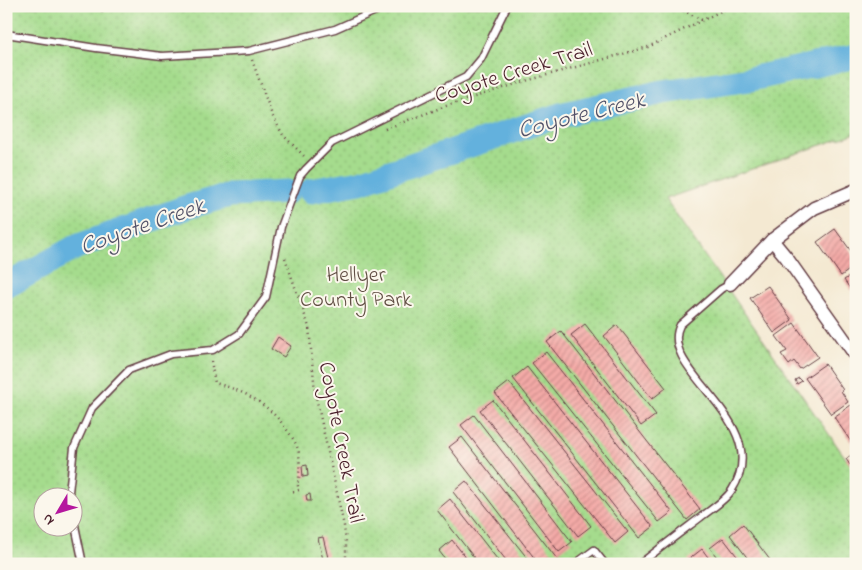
<svg xmlns="http://www.w3.org/2000/svg" width="862" height="570" viewBox="0 0 862 570" font-family="'Indie Flower',sans-serif">
  <style>
    .park { fill: url(#park-dots); stroke: #787e5c; fill-rule: evenodd }
    .lines { fill: none; stroke-linecap: round; stroke-linejoin: round }
    .river { stroke: #63b1dd; stroke-width: 25 }
    .building { fill: url(#building-hatch) }
    .lane-casing { stroke: #643d44; stroke-width: 9 }
    .street-casing { stroke: #643d44; stroke-width: 15 }
    .path { stroke: #643d44; stroke-width: 2.5; stroke-dasharray: 1 4; stroke-linecap: butt }
    .lane { stroke: #fff; stroke-width: 6 }
    .street { stroke: #fff; stroke-width: 12 }
    .labels { text-anchor: middle; stroke-width: 4; stroke-linejoin: round; paint-order: stroke }
    .street-label { font-size: 22px; fill: #4a1f2b; stroke: #fbf7ec }
    .park-label { font-size: 22px; fill: #614e44; stroke: #fbf7ec }
    .water-label { font-size: 24px; font-style: italic; fill: #535269; stroke: #fbf7ec }
  </style>
  <defs>
    <pattern id="park-dots" width="8" height="8" patternUnits="userSpaceOnUse" patternTransform="scale(1.25)"><rect width="8" height="8" fill="#a5dc8d"/><path d="M2 2h.1M6 6h.1" fill="none" stroke="#90bc7a" stroke-width="1.8" stroke-linecap="round"/></pattern>
    <pattern id="building-hatch" width="6" height="6" patternUnits="userSpaceOnUse" patternTransform="scale(1.25)"><rect width="6" height="6" fill="#f4aaa7"/><path d="M-1 1l2-2M0 6l6-6M5 7l2-2" fill="none" stroke="#c88a88"/></pattern>
  </defs>
  <rect width="100%" height="100%" fill="#fbf7ec"/>
  <filter id="ink" filterUnits="userSpaceOnUse"><feTurbulence type="fractalNoise" baseFrequency=".02" numOctaves="2"/><feDisplacementMap in="SourceGraphic" scale="10" xChannelSelector="R" yChannelSelector="G"/><feConvolveMatrix kernelMatrix="1 2 1 2 8 2 1 2 1" color-interpolation-filters="sRGB"/></filter>
  <filter id="wash" filterUnits="userSpaceOnUse"><feTurbulence type="fractalNoise" baseFrequency=".0096" numOctaves="4" result="noise"/><feDisplacementMap in="SourceGraphic" scale="20" xChannelSelector="R" yChannelSelector="G"/><feGaussianBlur stdDeviation="1.12" result="paint"/><feColorMatrix in="noise" values="0 0 0 0 0 0 0 0 0 0 0 0 0 0 0 0 0 1.4 0 .05"/><feComposite in="paint" operator="in"/></filter>
  <g filter="url(#wash)">
    <rect width="100%" height="100%" fill="#f4e9d2"/>
    <path class="park" d="M 6,6 L 856,6 L 856,133 L 665,199 L 856,473 L 856,564 L 6,564 ZM 42,498 L 72,498 L 72,528 L 42,528 Z"/>
    <g class="lines">
      <g class="river">
        <polyline points="311,191 360,182 560,115 663,92 750,79 856,56"/>
        <polyline points="6,286 76,247 187,207 230,195 287,192"/>
      </g>
    </g>
    <g id="blocks">
      <g class="building">
        <polygon points="835,229 856,258 856,265 841,276 817,242"/>
        <polygon points="856,272 856,297 844,280"/>
        <polygon points="768,286 792,320 774,333 750,298"/>
        <polygon points="794,323 818,357 800,369 794,361 789,365 781,354 787,351 776,336"/>
        <polygon points="585,324 656,415 641,426 571,335"/>
        <polygon points="617,325 666,388 652,399 604,336"/>
        <polygon points="561,331 700,509 687,520 547,342"/>
        <polygon points="278,337 291,346 284,357 271,349"/>
        <polygon points="546,352 672,512 659,522 532,363"/>
        <polygon points="825,364 843,390 841,391 848,402 831,414 805,378"/>
        <polygon points="527,367 653,527 639,538 513,378"/>
        <polygon points="799,378 802,381 797,384 795,380"/>
        <polygon points="509,382 628,532 615,543 495,393"/>
        <polygon points="493,400 591,526 578,536 480,410"/>
        <polygon points="851,405 856,411 856,449 834,417"/>
        <polygon points="474,415 572,542 559,552 461,425"/>
        <polygon points="462,437 561,564 539,564 449,447"/>
        <polygon points="851,455 855,461 850,465 846,459"/>
        <polygon points="307,465 308,476 303,477 302,466"/>
        <polygon points="466,481 532,564 509,564 453,492"/>
        <polygon points="310,494 311,501 307,501 306,495"/>
        <polygon points="450,499 501,564 479,564 437,510"/>
        <polygon points="743,524 773,564 752,564 730,535"/>
        <polygon points="323,537 329,562 324,564 318,538"/>
        <polygon points="723,538 743,564 722,564 710,548"/>
        <polygon points="452,540 471,564 449,564 439,551"/>
        <polygon points="702,549 713,564 691,564 688,560"/>
      </g>
    </g>
  </g>
  <g filter="url(#ink)">
    <use href="#blocks" fill-opacity="0" stroke="#643d44" stroke-width="1"/>
    <g class="lines">
      <defs>
        <g id="lane">
          <polyline points="6,34 96,48 162,56 249,51 335,29 387,6"/>
          <polyline points="70,498 69,492 74,448 92,408 129,370 171,354 213,350 239,334 266,297 281,227 300,176 306,169 332,143 466,77 481,59 507,6"/>
          <polyline points="72,511 83,564"/>
          <polyline points="575,564 594,550 605,564"/>
          <path d="M 640,564 C 660,548 680,533 701,517 C 711,509 725,501 732,490 C 776,421 656,371 680,325 L 721,289 L 730,284"/>
        </g>
        <g id="street">
          <polyline points="772,240 786,257 856,356"/>
          <polyline points="730,284 772,240 814,208 856,190"/>
        </g>
      </defs>
      <use href="#lane" class="lane-casing"/>
      <use href="#street" class="street-casing"/>
      <g class="path">
        <polyline points="674,6 704,21"/>
        <polyline points="102,12 104,6"/>
        <polyline points="252,60 272,115 283,135 305,157"/>
        <polyline points="385,129 443,107 522,82 648,47 731,6"/>
        <polyline points="285,258 309,327 315,392 344,526 346,542 346,564"/>
        <path d="M 211,361 L 215,383 C 245,391 269,404 287,430 C 292,437 298,445 299,454 C 300,462 299,472 299,481 L 297,482 L 299,490 L 291,492"/>
      </g>
      <use href="#lane" class="lane"/>
      <use href="#street" class="street"/>
    </g>
  </g>
  <g class="labels">
    <g class="street-label">
      <text transform="translate(513 71) rotate(-17)" y="8">Coyote Creek Trail</text>
      <text transform="translate(343 442) rotate(79)" y="8">Coyote Creek Trail</text>
    </g>
    <g class="park-label">
      <text x="356" y="281">Hellyer<tspan x="356" dy="25">County Park</tspan></text>
    </g>
    <g class="water-label">
      <text transform="translate(581 114) rotate(-14)" y="8">Coyote Creek</text>
      <text transform="translate(142 225) rotate(-19)" y="8">Coyote Creek</text>
    </g>
  </g>
  <rect width="862" height="570" fill="none" stroke="#fbf7ec" stroke-width="25"/>
  <g transform="translate(58 512) rotate(232)"><circle r="24" fill="#fbf7ec" stroke="#b4a19f"/>
  <path d="M0-4L9 19L0 12L-9 19Z" fill="#b5179e"/>
  <text y="-8" font-size="14" font-weight="bold" text-anchor="middle" fill="#4a1f2b">N</text>
  </g>
</svg>
